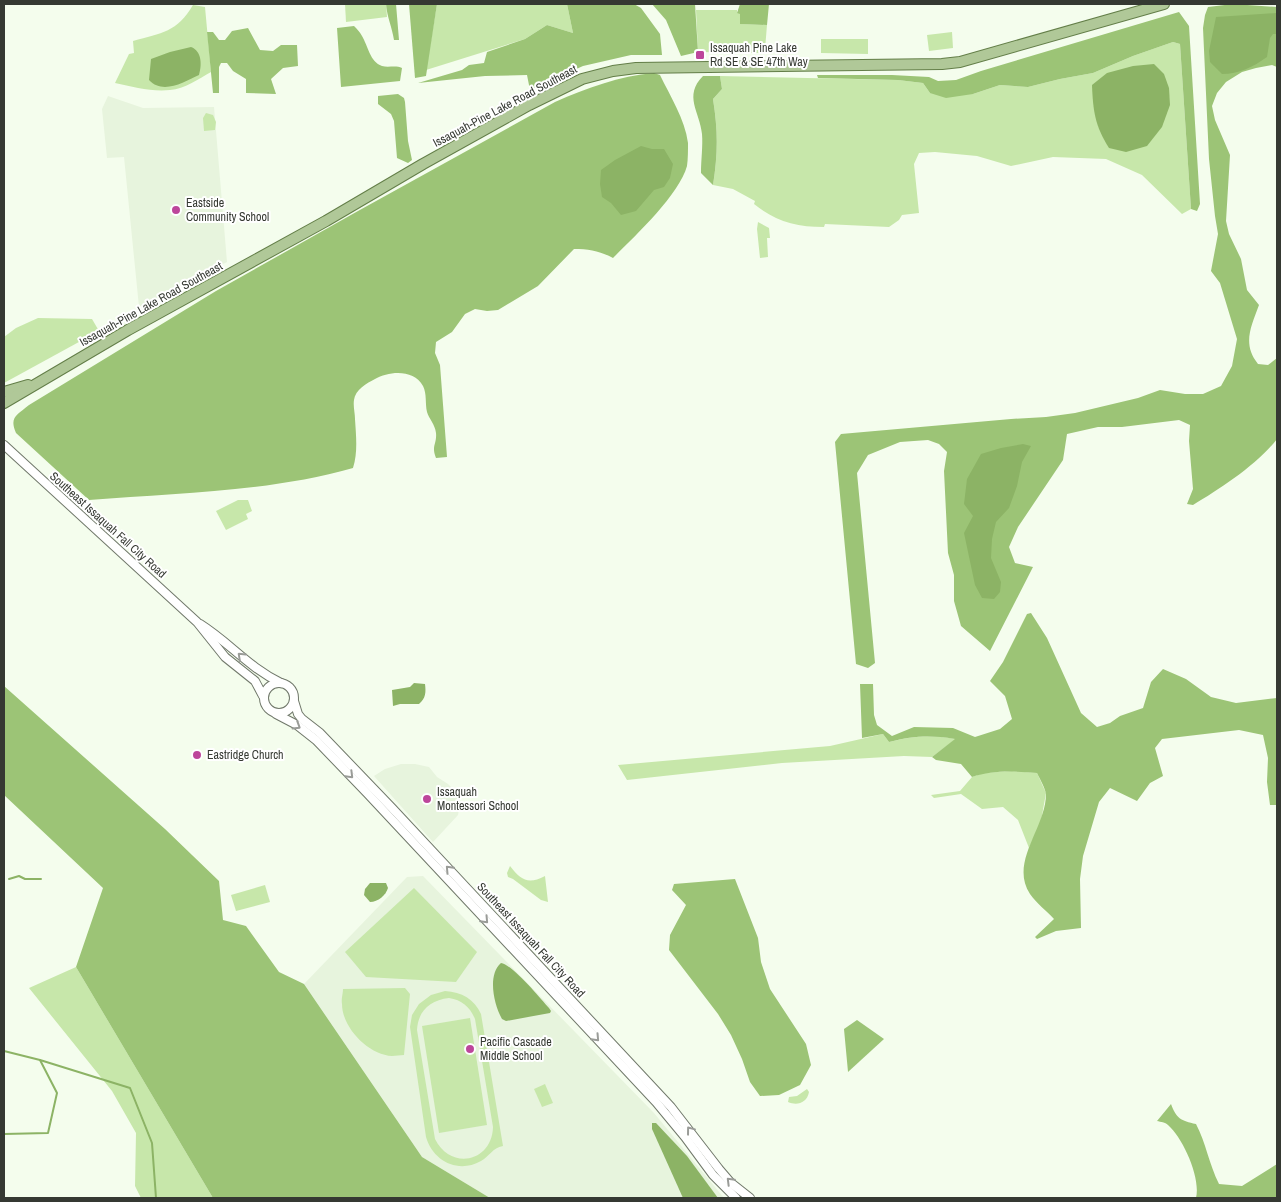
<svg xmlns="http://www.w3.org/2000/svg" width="1281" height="1202" viewBox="0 0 1281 1202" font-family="'Archivo Narrow',sans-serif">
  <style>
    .built { fill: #e7f4dd }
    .green { fill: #c7e7aa; fill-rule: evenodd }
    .forest { fill: #9cc476 }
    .water { fill: #8cb365 }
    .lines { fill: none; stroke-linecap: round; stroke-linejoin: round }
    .stream { stroke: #8cb365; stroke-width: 2 }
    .minor-casing { stroke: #70786a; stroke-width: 10 }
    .major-casing { stroke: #637e48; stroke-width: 12 }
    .minor { stroke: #fff; stroke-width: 8 }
    .major { stroke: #b0c898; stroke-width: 10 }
    .oneway { stroke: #9a9c98 }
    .poi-dot { fill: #bd469b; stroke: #fff; stroke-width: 2 }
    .labels { text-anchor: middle; stroke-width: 4; stroke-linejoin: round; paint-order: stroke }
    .poi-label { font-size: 12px; fill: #353932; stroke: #fff; text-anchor: start }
    .street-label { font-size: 12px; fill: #353932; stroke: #fff }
  </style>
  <rect width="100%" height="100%" fill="#f4fded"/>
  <g class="built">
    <polygon points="108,96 143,108 214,107 227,262 139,307 124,157 107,158 102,109"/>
    <polygon points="401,764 415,764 429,767 437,777 448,784 458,794 460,804 458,815 433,842 374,776 385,769"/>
    <polygon points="423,876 654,1113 724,1198 490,1198 422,1157 304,984 407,877"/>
  </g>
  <g class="green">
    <polygon points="345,4 386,4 387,17 346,22"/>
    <polygon points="437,4 567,4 573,33 547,25 525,39 426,70"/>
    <path d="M 193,5 L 205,7 L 211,72 C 198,79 185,89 170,90 C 152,92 133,87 115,83 L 129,54 L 134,53 L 133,41 C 162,33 177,32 193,5 Z"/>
    <polygon points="696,10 737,10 737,13 740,13 741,24 767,25 765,49 760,53 698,52"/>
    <polygon points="952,32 953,48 929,51 927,35"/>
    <polygon points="821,39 868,39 868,54 821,53"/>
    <path d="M 1173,42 L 1180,44 L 1191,209 L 1182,214 L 1142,175 L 1106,159 L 1053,157 L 1011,166 L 977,156 L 935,152 L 919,153 L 914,164 L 919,213 L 902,215 L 899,220 L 889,227 L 825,224 L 824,227 C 796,227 775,221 754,204 L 755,201 L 733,189 L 713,185 C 718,154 718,130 713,99 L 722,89 L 720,76 L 898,80 L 923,83 L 930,93 L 973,94 L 1000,85 L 1028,87 L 1060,79 L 1093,73 L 1133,56 Z"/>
    <polygon points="206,113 213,115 216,122 215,130 204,131 203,118"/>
    <polygon points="758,222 769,228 770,238 767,238 768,257 760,258 757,229"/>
    <polygon points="38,318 92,319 99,331 4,383 4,337 16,328"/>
    <polygon points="238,500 248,500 252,511 246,514 248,519 226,530 216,511"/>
    <path d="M 883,734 L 889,742 C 915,736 929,735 956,739 L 932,757 L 904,756 L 782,763 L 627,780 L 618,765 L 830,746 Z"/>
    <polygon points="1012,771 1037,773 1046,793 1041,821 1029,848 1018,820 1003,807 982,809 961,794 934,798 931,795 960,791 972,777 983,773"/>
    <path d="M 510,866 C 521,880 528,885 545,876 L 548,902 L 541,900 L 513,879 L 508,877 L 507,873 Z"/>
    <polygon points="265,885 270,902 236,911 231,895"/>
    <polygon points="414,888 477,952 456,982 366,977 345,952"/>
    <polygon points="76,967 213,1198 141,1198 135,1186 136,1133 112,1091 29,988"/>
    <path d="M 405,988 L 410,994 L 404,1055 C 400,1055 396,1056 392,1056 C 369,1055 342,1028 342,1004 C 341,999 343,994 343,989 Z"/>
    <path d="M 445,991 C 462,992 474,999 481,1014 L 503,1146 C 492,1148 490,1156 481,1161 C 458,1174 433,1161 426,1137 L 410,1027 L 412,1015 L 419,1004 L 431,995 ZM 449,998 C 462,1000 470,1007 475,1019 L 493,1127 C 492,1162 451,1171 435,1139 L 417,1030 C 418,1011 430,1000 449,998 Z"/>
    <polygon points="470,1018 487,1125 439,1133 422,1026"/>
    <polygon points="545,1084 553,1103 542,1107 534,1089"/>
    <path d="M 807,1089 L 809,1092 C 807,1103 797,1106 788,1102 L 789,1097 L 797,1096 Z"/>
  </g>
  <g class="forest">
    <path d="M 386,4 L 396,4 L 399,40 L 394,40 C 392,27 387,17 386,4 Z"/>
    <polygon points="409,4 437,4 426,76 415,78"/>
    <polygon points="567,4 634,4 641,8 660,34 662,55 631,55 583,66 530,90 527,75 485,76 418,83 462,70 469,65 484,63 487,52 525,39 547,25 573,33"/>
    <polygon points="652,4 695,4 698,52 681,56 666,20"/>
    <polygon points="740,4 769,4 767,25 740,24 740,14 737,13"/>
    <path d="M 1233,4 L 1277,7 L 1277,67 L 1272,65 L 1256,68 L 1242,72 L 1226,82 L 1217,93 L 1212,106 L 1215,120 L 1230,155 L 1226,221 L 1229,234 L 1241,259 L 1247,290 L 1259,305 C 1251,327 1242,344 1258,364 L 1268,365 L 1277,358 L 1277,439 C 1258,464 1220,489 1193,505 L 1187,504 L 1193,489 L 1189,441 L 1190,425 L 1179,420 L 1122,427 L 1098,427 L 1067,434 L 1063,460 L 1018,527 L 1009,547 L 1015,563 L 1033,567 L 990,651 L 961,626 L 954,601 L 954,575 L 948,553 L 944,471 L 947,452 L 939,444 L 928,440 L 900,442 L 868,455 L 857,473 L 875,663 L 868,668 L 856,664 L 835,442 L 841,434 L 1011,419 L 1046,417 L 1075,413 L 1138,398 L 1160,390 L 1185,394 L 1203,394 L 1221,386 L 1232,366 L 1237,339 L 1220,283 L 1211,271 L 1218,234 L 1215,216 L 1209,159 L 1203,28 L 1205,15 L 1208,7 Z"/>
    <polygon points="1179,12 1189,26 1200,204 1197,211 1191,209 1180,44 1173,42 1133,56 1093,73 1060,79 1028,87 1000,85 973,94 946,98 930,93 923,83 898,80 818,78 817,75 892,75 929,77 938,81 956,80 981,71"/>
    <path d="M 354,26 C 357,29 360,32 362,36 C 368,46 370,62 382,66 C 388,68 396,65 402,68 L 400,81 L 341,87 L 337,28 Z"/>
    <polygon points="248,28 260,50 273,51 281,45 297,45 298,66 283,68 271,79 276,94 246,93 246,79 233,71 227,63 221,63 219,67 219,93 213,93 207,32 213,32 219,40 225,40 232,31"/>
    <path d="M 654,73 L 660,75 C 670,96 685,119 688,143 C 688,150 688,159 687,166 C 679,195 635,236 613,258 C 600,251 589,249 574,249 L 538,286 L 498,310 L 487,311 L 475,309 L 465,314 L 452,332 L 436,342 L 435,353 L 440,365 L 447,457 L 436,458 C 431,446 437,444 436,433 C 435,424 429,419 427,412 C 425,403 427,394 423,386 C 414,369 389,371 375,379 C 367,383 355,390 354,400 C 353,406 355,413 355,419 C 356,436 358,452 353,468 C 269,492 176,493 89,500 L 16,433 C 9,417 17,415 29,405 L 216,291 L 358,211 L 555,102 C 587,88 619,76 654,73 Z"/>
    <path d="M 703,76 L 720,76 L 722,89 L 713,99 C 718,131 718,153 713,185 L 701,173 C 701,160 703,146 702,134 C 700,112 683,96 703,76 Z"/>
    <polygon points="398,94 404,98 405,102 408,141 412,160 408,163 397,158 394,121 391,114 378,104 378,96"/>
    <path d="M 1031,613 L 1047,638 L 1081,713 L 1097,727 L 1110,723 L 1120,716 L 1143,708 L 1151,682 L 1163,669 L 1186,679 L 1211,697 L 1236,703 L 1277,698 L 1276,805 L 1270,805 L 1267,782 L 1268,758 L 1263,735 L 1239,730 L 1162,739 L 1155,748 L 1163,776 L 1150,783 L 1137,801 L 1110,788 L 1099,802 L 1083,856 L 1080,879 L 1081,928 L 1056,931 L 1037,939 L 1035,937 L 1054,919 C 1047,911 1036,903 1030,894 C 1009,862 1046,828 1046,794 C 1045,788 1040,779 1037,773 C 1015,771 992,770 972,777 L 961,764 L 936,760 L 932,757 L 955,739 C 929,735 914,736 889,742 L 883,734 L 862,738 L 860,684 L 873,684 L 874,715 L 877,725 L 892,736 L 914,727 L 953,728 L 975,737 L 1000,729 L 1012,719 L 1005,696 L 990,681 L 1003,662 L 1027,614 Z"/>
    <polygon points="4,686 165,829 219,881 223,920 246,926 279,972 304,984 422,1157 490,1198 213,1198 76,967 103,888 4,795"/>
    <polygon points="735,879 758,938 761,962 770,989 806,1044 811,1065 800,1085 779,1095 760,1096 750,1082 742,1059 731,1035 718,1014 669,950 670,935 686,905 672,890 674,884"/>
    <polygon points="857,1020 884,1039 848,1072 844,1029"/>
    <path d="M 1171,1104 C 1176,1118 1181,1121 1196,1124 C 1206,1143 1209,1164 1219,1184 L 1242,1186 L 1277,1164 L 1277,1198 L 1196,1198 C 1201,1178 1183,1138 1168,1125 C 1165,1122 1161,1122 1157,1121 Z"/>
  </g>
  <g class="water">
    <path d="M 1277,13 L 1277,34 L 1273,34 L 1270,38 L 1267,57 C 1253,67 1239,74 1222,74 L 1210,62 L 1209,51 L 1216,17 Z"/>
    <path d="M 191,47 C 202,51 202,65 199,75 C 184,82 163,95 149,80 L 151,59 L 170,52 Z"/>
    <path d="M 1154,64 L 1164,74 L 1169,88 L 1170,105 L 1162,127 L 1147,146 L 1126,152 L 1109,148 C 1095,126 1093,111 1092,85 L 1107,73 L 1133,66 Z"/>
    <polygon points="641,146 652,149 664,149 673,164 670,178 664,187 654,190 636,211 621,215 611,203 602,197 600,184 601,170 615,160"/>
    <polygon points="1023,444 1031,446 1022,462 1017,486 1009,508 996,522 992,539 991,558 1001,582 1000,592 994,599 982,598 975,585 964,533 973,516 964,504 967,479 981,454 1001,448"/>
    <path d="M 414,683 L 425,684 C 426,692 426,698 419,704 L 400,704 L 393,706 L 392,690 L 410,687 Z"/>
    <path d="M 370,883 L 386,883 L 388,888 C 386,895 378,902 370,902 L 364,895 L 365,889 Z"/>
    <path d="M 501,963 C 513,965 540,998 549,1008 L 551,1011 L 550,1013 L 506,1021 L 502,1019 C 494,1005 487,975 501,963 Z"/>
    <polygon points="652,1123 656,1123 687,1156 718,1198 683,1198 652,1129"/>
  </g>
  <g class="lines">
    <g class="stream">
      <polyline points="9,879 19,876 25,879 41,879"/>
      <polyline points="4,1051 40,1060 130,1088 152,1143 156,1198"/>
      <polyline points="4,1134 48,1133 57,1093 40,1060"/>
    </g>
    <defs>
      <g id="minor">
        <polyline points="4,445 197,622 225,657 255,681 263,696"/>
        <path d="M 200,624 C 230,643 248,667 281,683"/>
        <circle cx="279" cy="698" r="15"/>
        <polyline points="294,701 298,714 302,719 320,733 392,808 671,1107 719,1169 731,1183 750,1198"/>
        <polyline points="276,714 297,725 316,740 367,793 656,1102 685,1137 713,1175 736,1198"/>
      </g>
      <g id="major">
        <polyline points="4,392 28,385"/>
        <polyline points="4,403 128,330 326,221 423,164 529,105 582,79 613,71 636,68 942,64 960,62 1164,4"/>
      </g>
    </defs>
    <use href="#minor" class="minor-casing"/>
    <use href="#major" class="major-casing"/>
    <use href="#minor" class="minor"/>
    <use href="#major" class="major"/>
  </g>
  <defs><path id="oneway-chevron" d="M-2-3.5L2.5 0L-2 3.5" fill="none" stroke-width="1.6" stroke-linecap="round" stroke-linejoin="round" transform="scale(1.25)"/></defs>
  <g class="oneway">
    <use href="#oneway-chevron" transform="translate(241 656) rotate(-137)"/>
    <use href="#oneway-chevron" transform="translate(297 726) rotate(32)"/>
    <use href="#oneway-chevron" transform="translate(350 775) rotate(45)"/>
    <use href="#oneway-chevron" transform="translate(449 869) rotate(-133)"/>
    <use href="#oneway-chevron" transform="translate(485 920) rotate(47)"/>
    <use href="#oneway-chevron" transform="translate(596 1038) rotate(47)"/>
    <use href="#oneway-chevron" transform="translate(690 1130) rotate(-127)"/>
    <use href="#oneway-chevron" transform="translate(730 1181) rotate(-135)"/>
  </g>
  <g class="poi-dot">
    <rect x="695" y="50" width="10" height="10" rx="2.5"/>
    <circle cx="176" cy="210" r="5"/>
    <circle cx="197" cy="755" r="5"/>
    <circle cx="427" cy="799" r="5"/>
    <circle cx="470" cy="1049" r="5"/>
  </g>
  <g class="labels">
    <g class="poi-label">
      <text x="710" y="52">Issaquah Pine Lake<tspan x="710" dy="14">Rd SE &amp; SE 47th Way</tspan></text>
      <text x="186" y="207">Eastside<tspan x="186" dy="14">Community School</tspan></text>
      <text x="207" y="759">Eastridge Church</text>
      <text x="437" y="796">Issaquah<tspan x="437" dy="14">Montessori School</tspan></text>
      <text x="480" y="1046">Pacific Cascade<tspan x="480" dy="14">Middle School</tspan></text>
    </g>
    <g class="street-label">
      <text transform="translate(505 106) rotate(-28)" y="4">Issaquah-Pine Lake Road Southeast</text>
      <text transform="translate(151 304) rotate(-29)" y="4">Issaquah-Pine Lake Road Southeast</text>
      <text transform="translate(108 525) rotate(42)" y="4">Southeast Issaquah Fall City Road</text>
      <text transform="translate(531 940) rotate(47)" y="4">Southeast Issaquah Fall City Road</text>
    </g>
  </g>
  <rect width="1281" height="1202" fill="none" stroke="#353932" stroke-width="10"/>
</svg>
